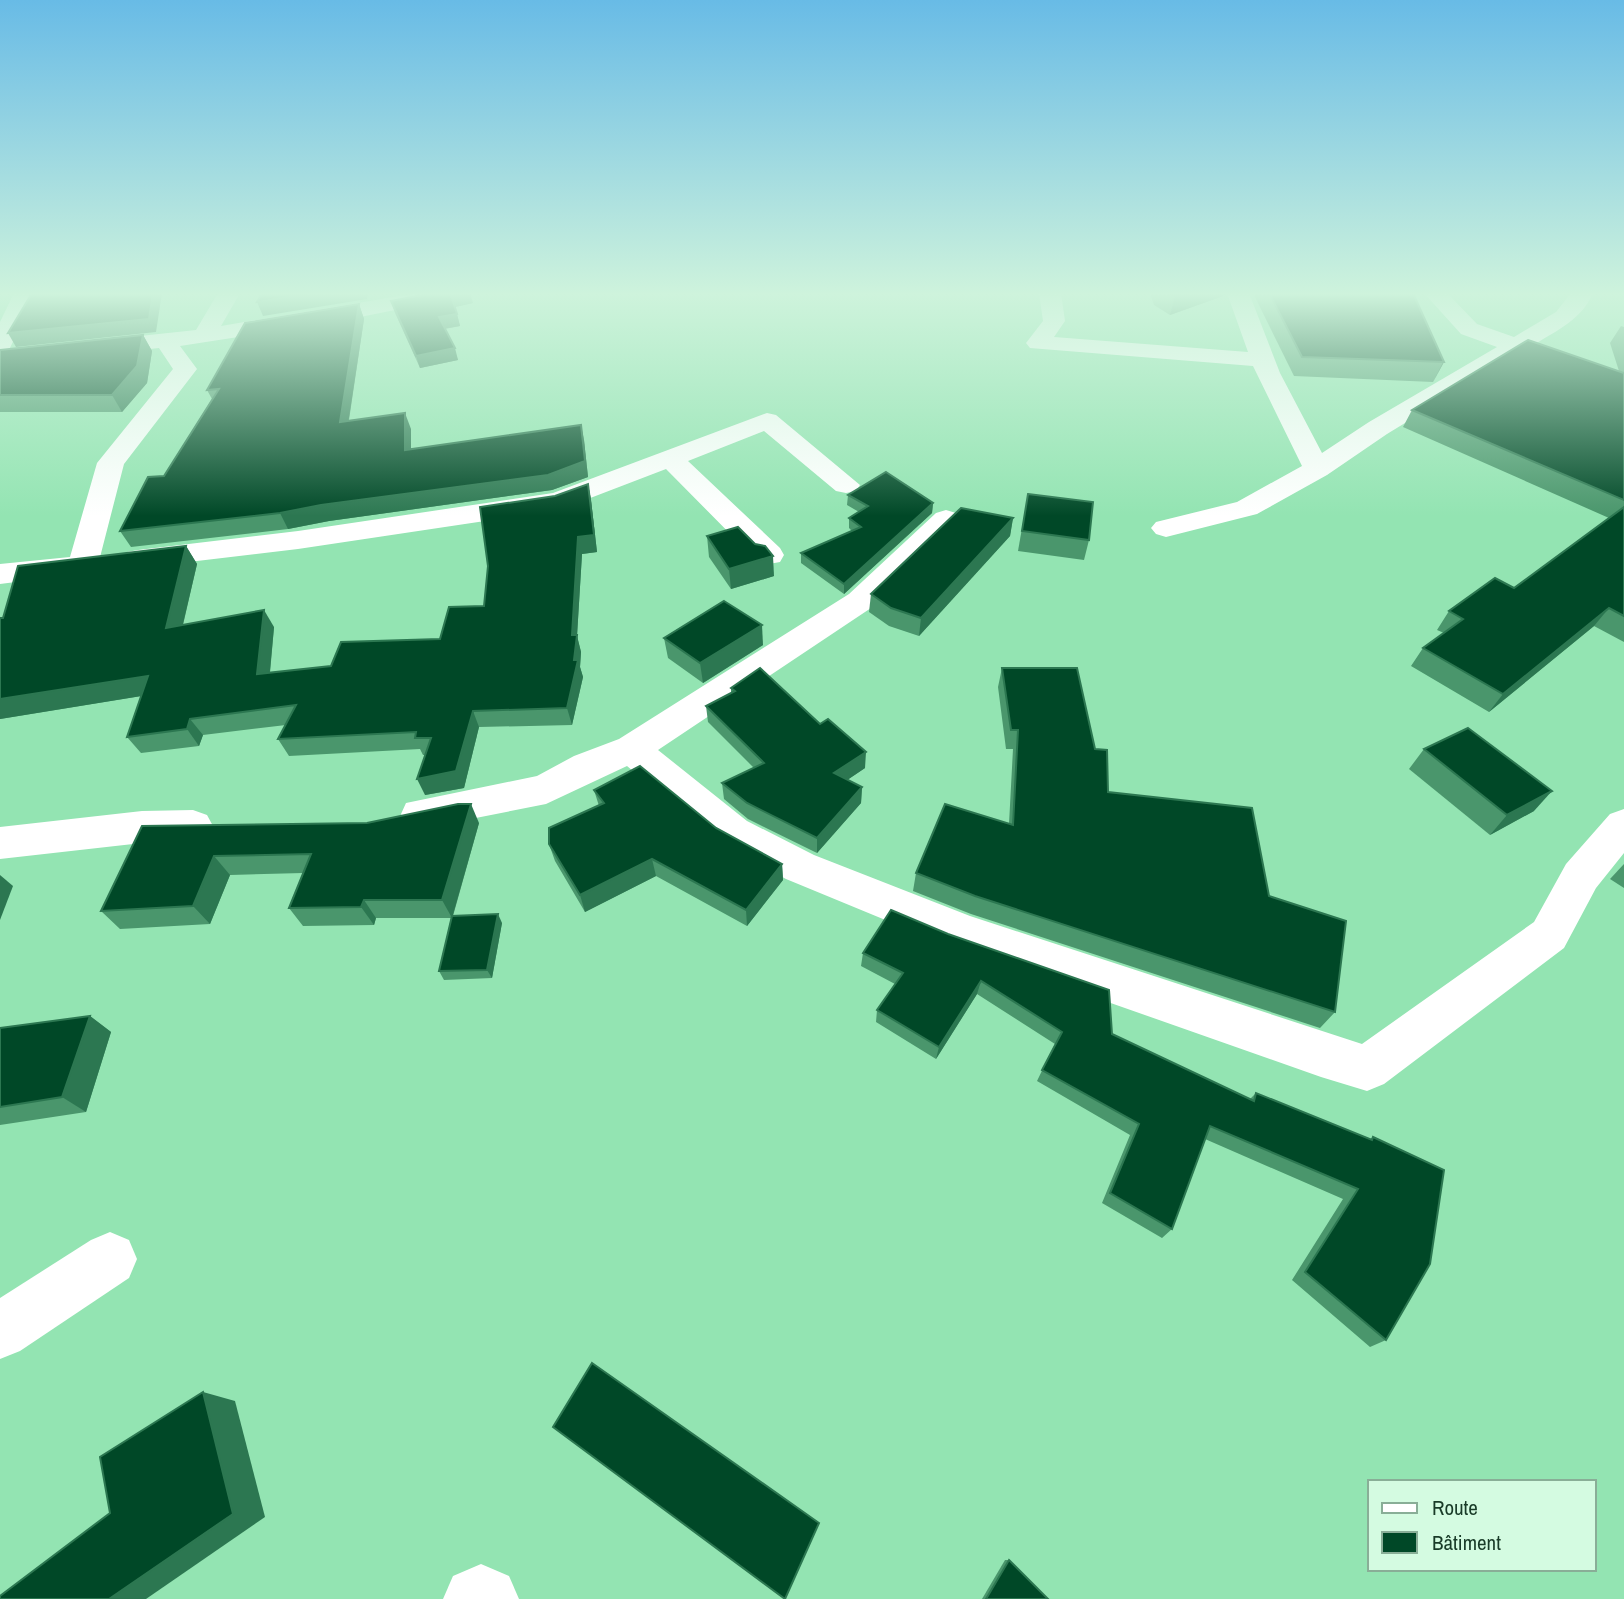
<svg xmlns="http://www.w3.org/2000/svg" width="1624" height="1599" viewBox="0 0 1624 1599" font-family="'Archivo Narrow',sans-serif">
  <style>
    .lines { fill: none; stroke-linecap: round; stroke-linejoin: round }
    .minor { fill: #fff; fill-rule: evenodd }
    .wall { fill: #4a966c }
    .shaded-wall { fill: #2c7751 }
    .building { fill: #004827; stroke: #2c7751; stroke-width: 2 }
  </style>
  <rect width="100%" height="100%" fill="#93e4b2"/>
  <g class="lines">
    <g class="minor">
      <polygon points="14,293 36,293 9,350 196,330 218,293 240,293 221,326 417,293 456,293 453,298 445,300 335,322 180,346 197,369 124,464 98,565 94,572 0,584 0,564 70,557 97,463 173,369 159,348 0,365 0,322"/>
      <path d="M 1039,293 L 1061,293 L 1065,321 L 1054,337 L 1248,352 L 1227,293 L 1249,293 L 1280,373 L 1322,453 L 1369,422 L 1497,347 L 1461,334 L 1424,293 L 1447,293 L 1477,324 L 1514,337 L 1556,312 L 1571,293 L 1593,293 C 1582,319 1558,330 1535,344 L 1624,376 L 1624,391 L 1518,354 L 1387,434 L 1327,475 L 1257,514 L 1166,537 L 1156,534 L 1151,528 L 1156,522 L 1237,502 L 1302,466 L 1253,366 L 1030,348 L 1026,343 L 1043,321 Z"/>
      <polygon points="767,413 776,415 860,485 856,491 846,493 836,491 764,431 688,461 780,548 784,555 780,562 769,564 758,562 666,469 559,510 298,549 138,568 127,566 123,559 127,552 138,550 298,531 553,493"/>
      <polygon points="946,510 956,513 961,519 956,525 871,608 658,750 747,821 814,855 970,916 1362,1044 1534,922 1566,864 1610,814 1624,809 1624,853 1596,888 1564,948 1384,1084 1367,1091 1321,1077 946,945 786,879 719,843 627,766 546,804 420,829 406,825 401,814 406,803 537,776 574,756 619,739 849,594 936,513"/>
      <polygon points="193,810 207,815 213,826 207,837 193,842 142,843 0,859 0,827 142,811"/>
      <polygon points="110,1232 129,1240 137,1259 129,1278 20,1351 0,1359 0,1298 91,1240"/>
      <polygon points="481,1564 509,1576 519,1599 443,1599 453,1576"/>
    </g>
  </g>
  <g class="wall">
    <polygon points="1150,293 1224,293 1223,296 1170,315 1154,305"/>
    <polygon points="1253,293 1413,293 1444,362 1433,382 1294,376"/>
    <polygon points="391,301 473,303 455,307 460,326 445,329 458,360 420,368 395,313"/>
    <polygon points="359,304 364,319 349,420 411,429 411,449 584,440 588,477 552,490 329,521 288,529 131,547 120,531 164,476 212,399 207,390"/>
    <polygon points="1621,326 1624,327 1624,642 1594,626 1489,712 1411,666 1423,648 1444,633 1437,630 1449,611 1514,588 1609,518 1403,427 1412,410 1619,371 1610,343"/>
    <polygon points="143,335 152,351 147,383 122,412 0,412 0,350"/>
    <polygon points="588,484 591,500 597,552 582,554 577,636 581,652 580,667 583,677 572,725 479,727 464,788 425,795 425,755 423,755 420,749 289,756 278,739 286,725 203,735 199,746 141,753 127,737 141,696 0,719 3,618 186,546 197,564 183,625 274,627 270,673 331,666 440,639 484,606 555,496"/>
    <polygon points="1028,494 1089,540 1084,560 1018,551"/>
    <polygon points="848,495 933,503 932,513 844,594 801,563 801,553 852,531 849,528 849,518 859,512 847,505"/>
    <polygon points="1013,518 1010,536 919,636 889,626 869,612 871,594"/>
    <polygon points="707,536 774,576 731,589 709,557"/>
    <polygon points="664,638 763,645 703,683 668,658"/>
    <polygon points="1002,668 1095,749 1108,792 1269,896 1335,1012 1320,1028 971,914 913,891 916,873 1009,824 1013,749 1006,749 998,687"/>
    <polygon points="731,688 865,768 847,780 862,787 861,803 817,853 748,819 724,799 722,783 754,768 708,722 706,706 731,693"/>
    <polygon points="1424,749 1534,811 1490,835 1409,769"/>
    <polygon points="594,790 716,828 782,864 783,880 747,926 656,876 585,912 555,861 549,844 599,806"/>
    <polygon points="479,823 453,916 502,923 492,978 444,980 439,971 451,918 376,918 374,925 303,926 289,908 303,873 230,875 210,924 120,929 101,911 142,826"/>
    <polygon points="1624,864 1624,888 1610,879"/>
    <polygon points="891,910 1112,1034 1250,1099 1256,1093 1370,1139 1373,1137 1386,1340 1370,1347 1292,1280 1343,1199 1205,1139 1172,1229 1162,1238 1102,1203 1130,1135 1037,1081 1055,1044 977,994 936,1059 876,1022 877,1010 895,984 861,966 863,953"/>
    <polygon points="90,1016 111,1032 86,1112 0,1125 0,1028"/>
    <polygon points="1005,1560 1009,1560 1048,1599 982,1599"/>
  </g>
  <g class="shaded-wall">
    <polygon points="153,293 162,293 156,332 16,347 8,333"/>
    <polygon points="317,293 368,293 367,299 263,316 257,302"/>
    <polygon points="386,293 404,293 387,295"/>
    <polygon points="464,293 470,293 473,303 455,307 451,295"/>
    <polygon points="1186,293 1224,293 1223,296 1170,315 1175,296"/>
    <polygon points="359,304 364,319 346,437 340,422"/>
    <polygon points="457,314 460,326 442,329 439,317"/>
    <polygon points="143,335 152,351 147,383 122,412 112,395"/>
    <polygon points="455,348 458,360 420,368 416,356"/>
    <polygon points="1443,362 1444,362 1433,382"/>
    <polygon points="405,413 411,429 411,466 405,450"/>
    <polygon points="581,425 584,440 588,477 552,490 329,521 288,529 280,513"/>
    <polygon points="588,484 591,500 597,552 582,554 577,636 581,652 580,667 583,677 572,725 567,708 574,660 572,635 578,537"/>
    <polygon points="933,503 932,513 844,594 844,584"/>
    <polygon points="1013,518 1010,536 919,636 921,618"/>
    <polygon points="186,546 197,564 178,645 166,628"/>
    <polygon points="773,556 774,576 731,589 729,569"/>
    <polygon points="1609,608 1594,626 1489,712 1503,694"/>
    <polygon points="264,610 274,627 268,691 257,674"/>
    <polygon points="762,625 763,645 703,683 700,663"/>
    <polygon points="148,676 160,693 0,719 0,699"/>
    <polygon points="473,711 479,727 464,788 425,795 417,779"/>
    <polygon points="190,719 203,735 199,746 187,729"/>
    <polygon points="866,752 865,768 834,789 834,773"/>
    <polygon points="862,787 861,803 817,853 817,838"/>
    <polygon points="1552,791 1534,811 1490,835 1507,815"/>
    <polygon points="471,804 479,823 452,918 442,900"/>
    <polygon points="214,856 230,875 210,924 193,906"/>
    <polygon points="652,859 656,876 585,912 580,895"/>
    <polygon points="782,864 783,880 747,926 746,910"/>
    <polygon points="0,875 13,886 0,920"/>
    <polygon points="364,900 376,918 374,925 361,907"/>
    <polygon points="498,914 502,923 492,978 487,970"/>
    <polygon points="981,981 977,994 936,1059 939,1047"/>
    <polygon points="90,1016 111,1032 86,1112 62,1097"/>
    <polygon points="203,1392 235,1401 265,1517 146,1599 109,1599"/>
  </g>
  <g class="building">
    <polygon points="32,293 153,293 149,319 8,333"/>
    <polygon points="262,293 317,293 257,302"/>
    <polygon points="432,293 464,293 451,295 457,314 439,317 455,348 416,356 391,301"/>
    <polygon points="1169,293 1186,293 1175,296"/>
    <polygon points="1269,293 1413,293 1444,362 1302,357"/>
    <polygon points="359,304 340,422 405,413 405,450 581,425 585,461 548,475 321,505 280,513 120,531 148,477 164,476 219,389 207,390 245,323"/>
    <polygon points="143,335 137,366 112,395 0,395 0,350"/>
    <polygon points="1528,340 1624,373 1624,500 1412,410"/>
    <polygon points="886,472 933,503 844,584 801,553 861,527 849,518 868,506 848,495"/>
    <polygon points="588,484 594,535 578,537 572,635 577,635 574,660 578,660 567,708 473,711 456,771 417,779 431,738 415,738 416,732 278,739 296,705 190,719 187,729 127,737 148,676 0,699 0,618 3,618 18,566 186,546 166,628 264,610 257,674 331,666 341,642 440,639 449,607 484,606 488,566 480,507 555,496"/>
    <polygon points="1028,494 1093,502 1089,540 1022,531"/>
    <polygon points="1624,507 1624,616 1609,608 1503,694 1423,648 1463,619 1449,611 1495,578 1514,588"/>
    <polygon points="961,508 1013,518 921,618 891,608 871,594"/>
    <polygon points="738,527 755,544 765,546 773,556 729,569 707,536"/>
    <polygon points="724,601 762,625 700,663 664,638"/>
    <polygon points="760,668 820,724 828,719 866,752 834,773 862,787 817,838 747,803 722,783 764,763 706,706 735,691 731,688"/>
    <polygon points="1002,668 1077,668 1095,749 1107,750 1108,792 1252,808 1269,896 1346,921 1335,1012 975,896 916,873 945,804 1013,825 1018,730 1011,730"/>
    <polygon points="1468,728 1552,791 1507,815 1424,749"/>
    <polygon points="640,766 716,828 782,864 746,910 652,859 580,895 549,844 549,828 604,803 594,790"/>
    <polygon points="458,804 471,804 442,900 364,900 361,907 289,908 311,854 214,856 193,906 101,911 142,826 367,823"/>
    <polygon points="891,910 948,934 1109,990 1112,1034 1254,1101 1256,1093 1372,1140 1373,1137 1444,1170 1430,1264 1386,1340 1305,1272 1358,1189 1210,1126 1172,1229 1110,1193 1139,1124 1042,1070 1062,1032 981,981 939,1047 877,1010 903,973 863,953"/>
    <polygon points="498,914 487,970 439,971 452,916"/>
    <polygon points="90,1016 62,1097 0,1107 0,1028"/>
    <polygon points="592,1363 819,1523 785,1599 553,1427"/>
    <polygon points="203,1392 233,1514 109,1599 0,1599 0,1596 110,1513 100,1457"/>
    <polygon points="1009,1560 1048,1599 986,1599"/>
  </g>
  <linearGradient id="sky" x2="0" y2="1"><stop stop-color="#68bbe6"/><stop offset="0.57" stop-color="#cef3dc"/><stop offset="1" stop-color="#cef3dc" stop-opacity="0"/></linearGradient>
  <rect width="1624" height="516" fill="url(#sky)"/>
  <rect x="1368" y="1480" width="228" height="91" fill="#d4fbe1" stroke="#89ae97" stroke-width="2"/>
  <rect x="1382" y="1503" width="35" height="10" fill="#ffffff" stroke="#89ae97" stroke-width="2"/>
  <text x="1432" y="1515" font-size="21" fill="#193b28">Route</text>
  <rect x="1382" y="1532" width="35" height="21" fill="#004827" stroke="#89ae97" stroke-width="2"/>
  <text x="1432" y="1550" font-size="21" fill="#193b28">Bâtiment</text>
</svg>
